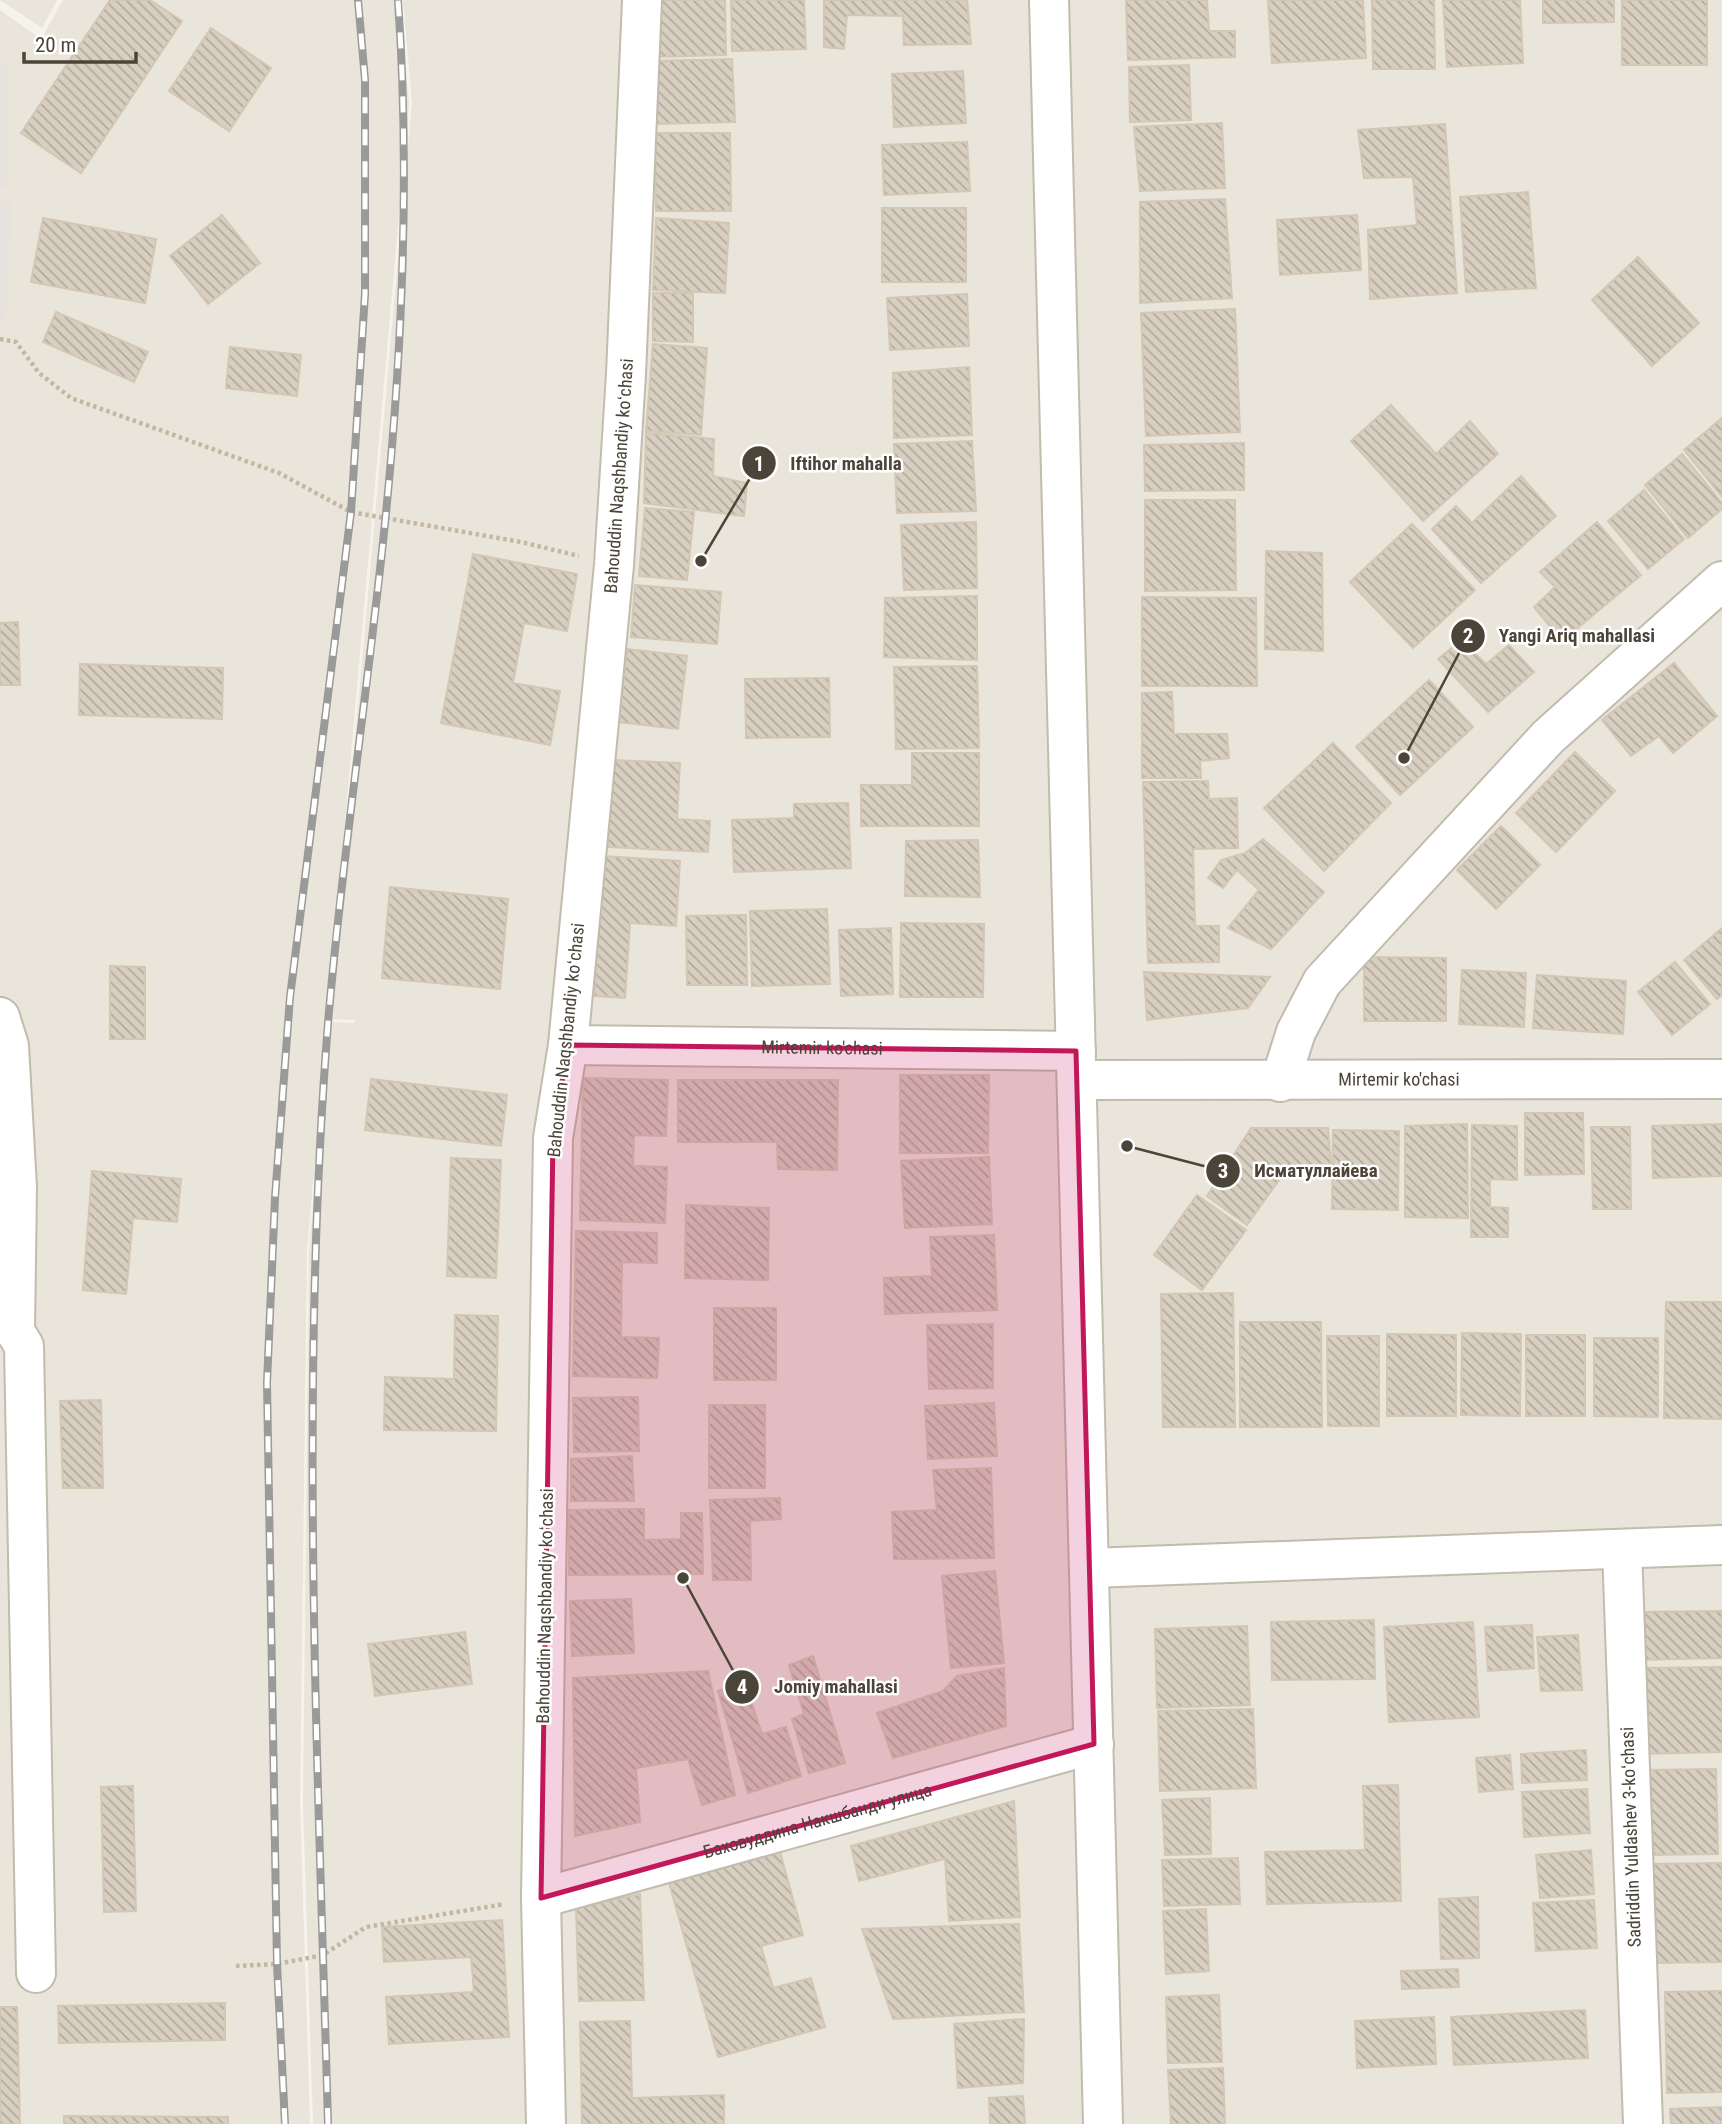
<svg xmlns="http://www.w3.org/2000/svg" width="1722" height="2124" viewBox="0 0 1722 2124" font-family="'Roboto Condensed',sans-serif">
  <style>
    .residential { fill: #eae5da }
    .industrial { fill: #e6e2dd }
    .building { fill: url(#building-back-hatch); stroke: #d3c7b4; stroke-width: 2 }
    .lines { fill: none; stroke-linecap: round; stroke-linejoin: round }
    .minor-casing { stroke: #c2bbae; stroke-width: 42 }
    .path { stroke: #c4b79f; stroke-width: 4.5; stroke-dasharray: 3.5 3.5; stroke-linecap: butt }
    .minor { stroke: #fff; stroke-width: 38 }
    .rail-casing { stroke: #9a9a9a; stroke-width: 8 }
    .rail { stroke: #fff; stroke-width: 5; stroke-dasharray: 16; stroke-linecap: butt }
    .marked { fill: #c2185b; fill-opacity: 0.2; stroke: #c2185b; stroke-width: 5; stroke-linejoin: round }
    .labels { text-anchor: middle; stroke-width: 5; stroke-linejoin: round; paint-order: stroke }
    .street-label { font-size: 18px; fill: #4b4439; stroke: #fff }
    .leader { fill: none; stroke: #4b4439; stroke-width: 2.5 }
    .callout-dot { fill: #4b4439; stroke: #fff; stroke-width: 2.5 }
    .mark-label { font-size: 21px; text-anchor: middle; font-weight: bold; fill: #fff }
    .callout-label { font-size: 19px; text-anchor: middle; font-weight: bold; fill: #4b4439; stroke: #fff; stroke-width: 5; stroke-linejoin: round; paint-order: stroke }
  </style>
  <defs>
    <pattern id="building-back-hatch" width="6" height="6" patternUnits="userSpaceOnUse" patternTransform="scale(1.75)"><rect width="6" height="6" fill="#d8cfc1"/><path d="M-1 5l2 2M0 0l6 6M5-1l2 2" fill="none" stroke="#b1aa9e"/></pattern>
  </defs>
  <rect width="100%" height="100%" fill="#f6f3ec"/>
  <g class="residential">
    <polygon points="0,0 57,0 42,28"/>
    <polygon points="63,0 398,0 409,102 307,1250 300,1802 310,2124 0,2124 0,10 41,39"/>
    <polygon points="403,0 1722,0 1722,2124 313,2124 303,1803 309,1249 330,1022 354,1023 355,1020 330,1019 412,103"/>
  </g>
  <g class="industrial">
    <polygon points="0,62 8,65 7,186 0,187"/>
    <polygon points="0,201 11,203 6,322 0,322"/>
  </g>
  <g class="building">
    <polygon points="110,0 150,0 182,21 81,173 21,133"/>
    <polygon points="651,0 725,0 726,55 653,57"/>
    <polygon points="731,0 804,0 806,49 732,51"/>
    <polygon points="824,0 967,0 971,44 904,45 903,16 847,15 844,49 824,47"/>
    <polygon points="1126,0 1207,0 1209,31 1235,31 1235,57 1128,60"/>
    <polygon points="1268,0 1363,0 1366,58 1272,63"/>
    <polygon points="1372,0 1434,0 1435,69 1373,69"/>
    <polygon points="1443,0 1520,0 1523,63 1447,67"/>
    <polygon points="1543,0 1614,0 1614,22 1543,23"/>
    <rect x="1622" y="0" width="85" height="65"/>
    <polygon points="211,28 271,68 229,131 169,91"/>
    <polygon points="732,59 735,122 655,124 653,61"/>
    <polygon points="1189,65 1191,120 1130,122 1129,67"/>
    <polygon points="963,71 966,123 894,127 892,74"/>
    <polygon points="1222,123 1225,188 1140,191 1134,127"/>
    <polygon points="1445,124 1457,293 1370,299 1368,230 1417,225 1413,177 1364,178 1358,130"/>
    <polygon points="655,133 730,133 731,211 656,211"/>
    <polygon points="967,142 970,191 884,195 882,145"/>
    <polygon points="1528,192 1536,288 1466,292 1460,197"/>
    <polygon points="1225,199 1232,298 1140,303 1140,202"/>
    <rect x="882" y="208" width="84" height="74"/>
    <polygon points="222,215 260,263 208,304 170,256"/>
    <polygon points="1357,215 1361,270 1280,275 1277,220"/>
    <polygon points="43,218 156,239 145,303 31,282"/>
    <polygon points="656,218 729,223 725,293 653,290"/>
    <polygon points="1638,257 1699,323 1652,366 1592,300"/>
    <polygon points="653,293 693,293 693,342 653,341"/>
    <polygon points="967,294 969,346 890,350 887,298"/>
    <polygon points="1235,309 1240,432 1146,436 1141,313"/>
    <polygon points="56,312 148,352 134,382 43,342"/>
    <polygon points="653,344 707,348 701,435 646,431"/>
    <polygon points="230,347 301,355 297,396 226,388"/>
    <polygon points="969,367 972,435 894,438 893,373"/>
    <polygon points="1391,405 1436,454 1470,421 1498,454 1423,521 1351,441"/>
    <polygon points="1722,418 1722,497 1684,450"/>
    <polygon points="646,433 714,439 713,476 747,483 744,516 644,503"/>
    <polygon points="972,441 976,511 897,513 894,444"/>
    <polygon points="1244,443 1244,490 1145,491 1144,445"/>
    <polygon points="1682,454 1722,503 1722,509 1688,538 1645,485"/>
    <polygon points="1521,476 1556,516 1481,583 1432,529 1456,506 1472,523"/>
    <polygon points="1644,490 1684,539 1648,569 1608,521"/>
    <polygon points="1145,500 1235,500 1236,590 1145,591"/>
    <polygon points="645,508 694,512 687,580 639,576"/>
    <polygon points="976,522 977,588 904,590 901,525"/>
    <polygon points="1597,522 1641,575 1562,641 1534,607 1555,587 1540,572"/>
    <polygon points="1412,524 1475,590 1413,648 1350,582"/>
    <polygon points="1266,551 1322,553 1323,651 1265,649"/>
    <polygon points="473,554 577,574 567,631 524,623 513,683 560,691 550,745 441,723"/>
    <polygon points="635,585 721,592 717,644 631,637"/>
    <polygon points="977,596 977,660 884,657 885,598"/>
    <polygon points="1142,597 1256,598 1257,686 1142,686"/>
    <polygon points="18,622 20,685 0,685 0,623"/>
    <polygon points="1461,640 1486,664 1509,645 1534,672 1488,712 1438,659"/>
    <polygon points="627,649 687,656 678,729 619,722"/>
    <polygon points="1674,663 1717,716 1673,753 1659,736 1631,756 1602,720"/>
    <polygon points="80,664 223,668 222,719 79,715"/>
    <polygon points="977,666 979,748 896,749 894,667"/>
    <polygon points="829,678 830,737 746,738 745,679"/>
    <polygon points="1429,680 1473,727 1400,795 1356,747"/>
    <polygon points="1172,692 1174,734 1227,734 1229,758 1200,761 1201,778 1142,778 1142,693"/>
    <polygon points="1333,743 1391,803 1324,871 1264,808"/>
    <polygon points="1575,752 1615,791 1556,852 1516,813"/>
    <polygon points="912,753 979,753 979,826 861,826 861,785 912,785"/>
    <polygon points="612,760 680,763 677,819 710,821 708,852 608,847"/>
    <polygon points="1208,781 1209,799 1237,798 1238,848 1193,849 1195,926 1219,926 1219,962 1148,963 1143,782"/>
    <polygon points="848,803 851,868 734,872 732,820 794,818 794,804"/>
    <polygon points="1501,826 1540,865 1496,909 1457,870"/>
    <polygon points="1263,839 1324,892 1271,949 1228,928 1259,890 1237,870 1223,888 1208,878 1221,860 1245,853"/>
    <polygon points="978,840 980,897 905,896 906,841"/>
    <polygon points="603,856 680,861 676,926 630,923 625,998 594,996"/>
    <polygon points="390,887 508,899 500,989 382,978"/>
    <polygon points="827,909 830,984 752,986 750,911"/>
    <polygon points="746,915 747,985 687,985 686,916"/>
    <polygon points="901,923 984,924 983,997 900,997"/>
    <polygon points="891,928 893,994 841,996 839,930"/>
    <polygon points="1722,928 1722,995 1717,999 1684,960"/>
    <polygon points="1364,957 1446,958 1446,1021 1364,1021"/>
    <polygon points="1675,962 1710,1004 1672,1035 1638,992"/>
    <polygon points="110,966 145,967 145,1039 110,1039"/>
    <polygon points="1462,970 1526,973 1524,1027 1459,1024"/>
    <polygon points="1144,972 1270,977 1248,1008 1147,1020"/>
    <polygon points="1537,975 1626,981 1623,1034 1533,1028"/>
    <polygon points="900,1075 989,1075 988,1153 900,1153"/>
    <polygon points="583,1078 668,1080 666,1136 634,1135 633,1166 667,1167 665,1223 580,1220"/>
    <polygon points="371,1079 507,1095 501,1146 365,1130"/>
    <polygon points="678,1080 838,1080 837,1170 778,1169 777,1142 678,1142"/>
    <polygon points="1525,1113 1583,1113 1584,1174 1525,1175"/>
    <polygon points="1467,1124 1468,1218 1405,1217 1405,1126"/>
    <polygon points="1722,1124 1722,1176 1653,1178 1652,1126"/>
    <polygon points="1472,1125 1517,1126 1517,1180 1490,1179 1490,1207 1508,1208 1508,1237 1471,1237"/>
    <polygon points="1591,1127 1630,1127 1631,1209 1593,1209"/>
    <polygon points="1251,1128 1328,1128 1331,1164 1289,1166 1247,1225 1207,1196"/>
    <polygon points="1333,1130 1399,1131 1398,1210 1332,1209"/>
    <polygon points="989,1157 992,1224 905,1228 901,1161"/>
    <polygon points="451,1158 501,1160 496,1278 447,1276"/>
    <polygon points="92,1171 181,1179 177,1222 133,1218 126,1294 83,1290"/>
    <polygon points="1197,1195 1246,1230 1202,1290 1154,1255"/>
    <polygon points="686,1205 769,1208 768,1280 685,1278"/>
    <polygon points="576,1231 657,1233 657,1263 622,1262 621,1337 659,1338 657,1378 573,1376"/>
    <polygon points="994,1235 997,1310 885,1314 884,1278 932,1276 930,1237"/>
    <polygon points="1233,1293 1235,1427 1163,1427 1161,1294"/>
    <polygon points="1666,1302 1722,1302 1722,1419 1664,1418"/>
    <rect x="714" y="1308" width="62" height="72"/>
    <polygon points="455,1315 498,1316 496,1431 384,1430 385,1377 454,1379"/>
    <polygon points="1240,1322 1321,1322 1322,1427 1240,1427"/>
    <polygon points="993,1324 993,1388 929,1389 927,1325"/>
    <polygon points="1462,1333 1521,1334 1520,1416 1461,1415"/>
    <polygon points="1387,1334 1456,1335 1456,1416 1387,1416"/>
    <rect x="1526" y="1335" width="59" height="81"/>
    <polygon points="1327,1336 1379,1336 1379,1426 1328,1426"/>
    <polygon points="1594,1338 1658,1338 1658,1417 1594,1416"/>
    <polygon points="638,1397 639,1451 574,1452 573,1398"/>
    <polygon points="101,1400 103,1488 63,1488 60,1401"/>
    <polygon points="994,1403 997,1456 928,1459 925,1406"/>
    <rect x="709" y="1405" width="56" height="83"/>
    <polygon points="632,1456 634,1501 571,1501 571,1459"/>
    <polygon points="991,1468 994,1558 894,1559 892,1512 937,1510 933,1470"/>
    <polygon points="780,1498 781,1519 750,1521 751,1580 713,1580 710,1500"/>
    <polygon points="644,1509 644,1540 681,1539 681,1513 702,1513 703,1574 569,1575 569,1510"/>
    <polygon points="995,1571 1004,1663 951,1668 942,1576"/>
    <polygon points="631,1599 634,1653 572,1656 570,1601"/>
    <polygon points="1722,1611 1722,1658 1638,1660 1637,1612"/>
    <polygon points="1374,1620 1375,1679 1272,1680 1271,1622"/>
    <polygon points="1473,1622 1479,1717 1389,1722 1384,1627"/>
    <polygon points="1532,1625 1534,1668 1488,1671 1485,1627"/>
    <polygon points="1247,1626 1250,1705 1157,1708 1155,1629"/>
    <polygon points="465,1632 472,1684 375,1696 368,1644"/>
    <polygon points="1578,1635 1582,1690 1541,1691 1537,1637"/>
    <polygon points="813,1656 845,1763 809,1773 792,1719 804,1714 789,1665"/>
    <polygon points="1722,1667 1722,1752 1642,1754 1641,1668"/>
    <polygon points="1004,1668 1006,1726 893,1758 877,1713 943,1691 957,1676"/>
    <polygon points="708,1671 735,1795 702,1805 688,1759 636,1768 640,1822 575,1836 573,1678"/>
    <polygon points="745,1683 762,1734 786,1727 801,1776 748,1793 718,1691"/>
    <polygon points="1253,1709 1256,1788 1160,1791 1158,1711"/>
    <polygon points="1586,1750 1587,1780 1522,1783 1521,1754"/>
    <polygon points="1510,1755 1513,1789 1479,1792 1476,1758"/>
    <polygon points="1716,1769 1718,1854 1645,1855 1644,1770"/>
    <polygon points="1398,1785 1401,1901 1267,1904 1265,1852 1365,1850 1363,1786"/>
    <polygon points="133,1786 136,1911 104,1912 101,1787"/>
    <polygon points="1587,1789 1590,1833 1524,1837 1522,1792"/>
    <polygon points="1210,1798 1211,1854 1165,1855 1162,1800"/>
    <polygon points="1014,1801 1020,1917 949,1921 945,1859 859,1881 851,1846"/>
    <polygon points="1591,1850 1594,1894 1540,1898 1536,1855"/>
    <polygon points="780,1852 803,1935 761,1946 773,1988 811,1978 825,2027 718,2057 669,1883"/>
    <polygon points="1238,1858 1240,1904 1164,1906 1162,1860"/>
    <polygon points="1722,1863 1722,1962 1650,1963 1648,1864"/>
    <polygon points="640,1894 644,2000 579,2001 576,1908"/>
    <polygon points="1478,1897 1479,1958 1441,1959 1439,1899"/>
    <polygon points="1594,1900 1597,1948 1536,1951 1533,1903"/>
    <polygon points="1206,1909 1209,1971 1166,1974 1163,1911"/>
    <polygon points="502,1920 509,2037 389,2044 386,1997 474,1992 471,1957 384,1962 382,1927"/>
    <polygon points="1019,1924 1024,2012 893,2019 862,1929"/>
    <polygon points="1458,1969 1459,1987 1402,1989 1401,1971"/>
    <polygon points="1722,1991 1722,2092 1667,2093 1665,1992"/>
    <polygon points="1219,1995 1222,2062 1168,2063 1166,1997"/>
    <polygon points="225,2003 225,2040 59,2043 58,2006"/>
    <polygon points="0,2007 17,2007 20,2124 0,2124"/>
    <polygon points="1585,2010 1588,2058 1454,2065 1451,2017"/>
    <polygon points="1434,2017 1436,2064 1357,2068 1355,2021"/>
    <polygon points="1024,2019 1023,2083 958,2088 954,2024"/>
    <polygon points="630,2021 632,2098 724,2095 724,2124 582,2124 580,2022"/>
    <polygon points="1223,2068 1225,2124 1171,2124 1168,2070"/>
    <polygon points="1023,2096 1025,2124 990,2124 989,2098"/>
    <polygon points="1722,2107 1722,2124 1671,2124 1670,2109"/>
    <polygon points="64,2116 228,2117 228,2124 64,2124"/>
  </g>
  <g class="lines">
    <defs>
      <g id="minor">
        <polyline points="1049,0 1103,2124"/>
        <polyline points="0,1017 9,1046 17,1187 15,1331 24,1346 36,1973"/>
        <path id="s1" d="M 568,1045 L 1076,1051"/>
        <path id="s2" d="M 1077,1080 L 1722,1079"/>
        <polyline points="1280,1082 1296,1032 1322,982 1548,737 1722,581"/>
        <polyline points="1622,1549 1643,2124"/>
        <polyline points="1090,1568 1722,1545"/>
        <path id="s3" d="M 541,1898 L 1094,1744"/>
        <polyline points="546,2124 541,1898 553,1138 568,1045 614,565 626,374 642,0"/>
      </g>
    </defs>
    <use href="#minor" class="minor-casing"/>
    <g class="path">
      <polyline points="0,339 16,342 39,373 71,398 279,473 351,512 521,542 579,556"/>
      <polyline points="236,1966 277,1964 323,1955 366,1927 505,1904"/>
    </g>
    <use href="#minor" class="minor"/>
    <defs>
      <g id="rail">
        <polyline points="285,2124 277,1964 267,1383 275,1198 290,997 351,512 365,294 365,80 358,0"/>
        <path d="M 328,2124 C 318,1758 299,1389 328,1023 C 342,856 368,690 385,523 C 402,355 410,169 398,0"/>
      </g>
    </defs>
    <use href="#rail" class="rail-casing"/>
    <use href="#rail" class="rail"/>
  </g>
  <path class="marked" d="M 568,1045 L 1076,1051 L 1094,1744 L 541,1898 L 553,1138 Z"/>
  <g class="labels">
    <g class="street-label">
      <text transform="translate(619 476) rotate(-86)" y="6">Bahouddin Naqshbandiy koʻchasi</text>
      <text transform="translate(566 1040) rotate(-84)" y="6">Bahouddin Naqshbandiy koʻchasi</text>
      <text dy="6" stroke="none"><textPath href="#s1" startOffset="254">Mirtemir ko'chasi</textPath></text>
      <text dy="6" stroke="none"><textPath href="#s2" startOffset="322">Mirtemir ko'chasi</textPath></text>
      <text transform="translate(545 1606) rotate(-89)" y="6">Bahouddin Naqshbandiy koʻchasi</text>
      <text dy="6" stroke="none"><textPath href="#s3" startOffset="287">Баховуддина Накшбанди улица</textPath></text>
      <text transform="translate(1631 1837) rotate(-92)" y="6">Sadriddin Yuldashev 3-koʻchasi</text>
    </g>
  </g>
  <path class="leader" d="M701 561L759 463M1404 758L1468 636M1127 1146L1223 1171M683 1578L742 1687"/>
  <g class="callout-dot">
    <circle cx="701" cy="561" r="7"/>
    <circle cx="1404" cy="758" r="7"/>
    <circle cx="1127" cy="1146" r="7"/>
    <circle cx="683" cy="1578" r="7"/>
    <circle cx="759" cy="463" r="18"/>
    <circle cx="1468" cy="636" r="18"/>
    <circle cx="1223" cy="1171" r="18"/>
    <circle cx="742" cy="1687" r="18"/>
  </g>
  <g class="mark-label">
    <text x="759" y="471">1</text>
    <text x="1468" y="643">2</text>
    <text x="1223" y="1178">3</text>
    <text x="742" y="1694">4</text>
  </g>
  <g class="callout-label">
    <text x="846" y="470">Iftihor mahalla</text>
    <text x="1577" y="642">Yangi Ariq mahallasi</text>
    <text x="1316" y="1177">Исматуллайева</text>
    <text x="836" y="1693">Jomiy mahallasi</text>
  </g>
  <path d="M24 52v10h112v-10" fill="none" stroke="#4b4439" stroke-width="3.5"/>
  <text x="35" y="52" font-size="21" fill="#4b4439" stroke="#ffffff" stroke-width="5" paint-order="stroke">20 m</text>
</svg>
